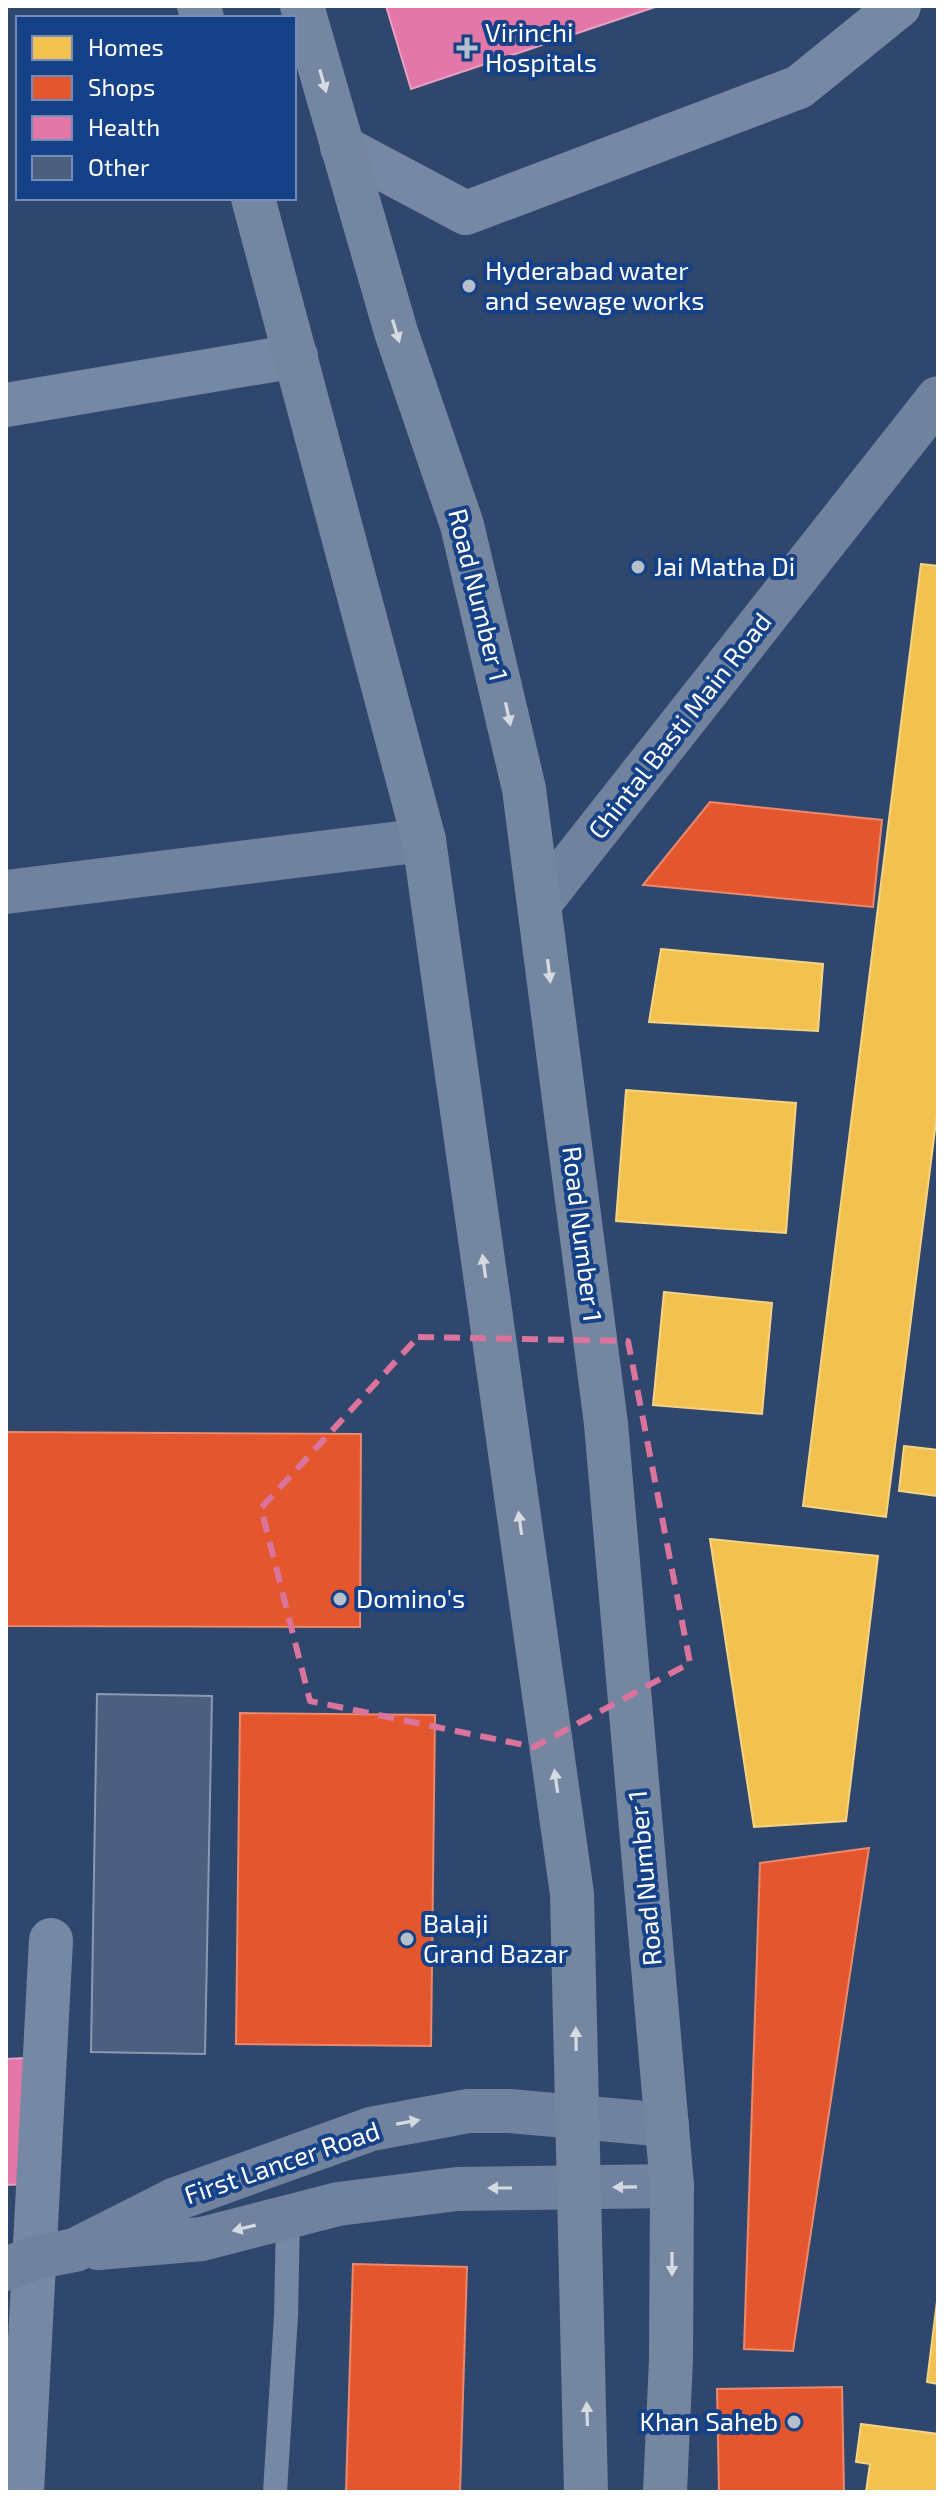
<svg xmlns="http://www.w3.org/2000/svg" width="944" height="2498" viewBox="0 0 944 2498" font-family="'Exo 2',sans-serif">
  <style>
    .homes { fill: #f2c14e; stroke: #f6d483; stroke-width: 2 }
    .shops { fill: #e4572e; stroke: #ec896d; stroke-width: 2 }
    .health { fill: #e377a8; stroke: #eba0c2; stroke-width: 2 }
    .building { fill: #4c5f7e; stroke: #8999b1; stroke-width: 2 }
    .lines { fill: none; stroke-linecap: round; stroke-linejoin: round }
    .lane { stroke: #7688a3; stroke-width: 24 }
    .street { stroke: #7688a3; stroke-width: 44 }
    .secondary { stroke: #70829e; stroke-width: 44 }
    .primary { stroke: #7586a0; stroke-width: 44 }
    .oneway { fill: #d6dbe2 }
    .oneway2 { fill: #d4dae2 }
    .marked { fill: none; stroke: #da749d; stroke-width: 6; stroke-dasharray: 16 10; stroke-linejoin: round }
    .poi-dot { fill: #b6bfcc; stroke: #144188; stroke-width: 3 }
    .labels { text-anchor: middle; stroke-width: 8; stroke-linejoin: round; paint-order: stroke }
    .poi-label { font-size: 26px; fill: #fff; stroke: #144188; text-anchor: start }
    .street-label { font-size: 26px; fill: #fff; stroke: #144188 }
  </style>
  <rect width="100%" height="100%" fill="#2f476d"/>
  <g class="homes">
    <polygon points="921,564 938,566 938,1106 886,1517 803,1506"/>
    <polygon points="661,949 823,964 818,1031 649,1022"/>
    <polygon points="626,1090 796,1103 786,1233 616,1221"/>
    <polygon points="664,1292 772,1303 762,1414 653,1405"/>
    <polygon points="904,1446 938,1450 938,1496 899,1491"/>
    <polygon points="710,1539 878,1556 846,1821 754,1827"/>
    <polygon points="938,2293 938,2384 927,2382"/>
    <polygon points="861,2424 938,2434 938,2492 866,2492 870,2464 856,2462"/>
  </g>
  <g class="shops">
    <polygon points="710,802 882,820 873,907 643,885"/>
    <polygon points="6,1432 361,1434 360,1627 6,1626"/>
    <polygon points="240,1713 435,1715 431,2046 236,2044"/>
    <polygon points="869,1848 793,2351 744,2349 760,1863"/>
    <polygon points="353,2264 467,2267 460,2492 346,2492"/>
    <polygon points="842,2387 844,2492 719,2492 717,2389"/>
  </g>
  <g class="health">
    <polygon points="386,6 658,6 411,89"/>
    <polygon points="25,2058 29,2184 6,2185 6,2059"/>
  </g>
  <polygon class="building" points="97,1694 212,1696 205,2054 91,2052"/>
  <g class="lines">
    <polyline class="lane" points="275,2492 286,2316 288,2217"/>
    <g class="street">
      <polyline points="342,147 466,213 799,87 899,6"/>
      <polyline points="6,405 296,356"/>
      <polyline points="22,2492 51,1940"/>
    </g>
    <g class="secondary">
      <polyline points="6,892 424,840"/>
      <polyline points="540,903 938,398"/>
      <polyline points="98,2248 202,2239 338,2204 457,2189 672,2186"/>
      <polyline points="6,2269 34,2258 75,2250 176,2199 371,2129 468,2111 509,2111 667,2125"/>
    </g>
    <g class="primary">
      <polyline points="199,6 202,18"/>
      <polyline points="302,6 396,332 462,525 524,789 606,1424 672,2186 671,2359 665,2492"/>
      <polyline points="253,198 424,840 572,1894 586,2492"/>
    </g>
  </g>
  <defs><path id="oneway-solid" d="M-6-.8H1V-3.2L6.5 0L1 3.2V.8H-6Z" transform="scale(2)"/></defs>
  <g class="oneway">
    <use href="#oneway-solid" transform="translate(323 81) rotate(74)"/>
    <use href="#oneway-solid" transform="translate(396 331) rotate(73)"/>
    <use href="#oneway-solid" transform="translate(508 714) rotate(78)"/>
    <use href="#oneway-solid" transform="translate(549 971) rotate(83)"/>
    <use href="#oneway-solid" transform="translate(484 1266) rotate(-98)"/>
    <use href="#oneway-solid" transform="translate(520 1523) rotate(-98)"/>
    <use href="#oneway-solid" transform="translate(556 1781) rotate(-98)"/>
    <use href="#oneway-solid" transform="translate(576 2039) rotate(-91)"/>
    <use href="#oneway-solid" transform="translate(672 2264) rotate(90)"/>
    <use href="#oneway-solid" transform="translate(587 2414) rotate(-92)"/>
  </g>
  <g class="oneway2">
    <use href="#oneway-solid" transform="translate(408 2122) rotate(-10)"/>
    <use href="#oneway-solid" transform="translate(625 2187) rotate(179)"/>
    <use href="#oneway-solid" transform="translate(500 2188) rotate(180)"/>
    <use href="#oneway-solid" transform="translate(244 2228) rotate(166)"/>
  </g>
  <path class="marked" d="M 418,1337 L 628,1341 L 690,1663 L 534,1747 L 310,1701 L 261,1508 Z"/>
  <g class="poi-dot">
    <path d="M463 36h8v8h8v8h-8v8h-8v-8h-8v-8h8z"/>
    <circle cx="469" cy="286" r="8"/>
    <circle cx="638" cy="567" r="8"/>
    <circle cx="340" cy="1599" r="8"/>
    <circle cx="407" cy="1939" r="8"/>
    <circle cx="794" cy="2422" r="8"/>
  </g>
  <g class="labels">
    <g class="poi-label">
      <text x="485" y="42">Virinchi<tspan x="485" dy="30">Hospitals</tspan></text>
      <text x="485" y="280">Hyderabad water<tspan x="485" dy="30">and sewage works</tspan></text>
      <text x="654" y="576">Jai Matha Di</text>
      <text x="356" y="1608">Domino's</text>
      <text x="423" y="1933">Balaji<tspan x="423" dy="30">Grand Bazar</tspan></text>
      <text x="778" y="2431" text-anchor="end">Khan Saheb</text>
    </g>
    <g class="street-label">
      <text transform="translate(478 595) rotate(76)" y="9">Road Number 1</text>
      <text transform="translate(680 726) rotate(-52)" y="9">Chintal Basti Main Road</text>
      <text transform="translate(582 1234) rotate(83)" y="9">Road Number 1</text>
      <text transform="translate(645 1878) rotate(-95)" y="9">Road Number 1</text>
      <text transform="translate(282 2163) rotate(-19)" y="9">First Lancer Road</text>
    </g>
  </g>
  <rect width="944" height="2498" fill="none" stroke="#ffffff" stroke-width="16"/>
  <rect x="16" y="16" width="280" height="184" fill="#144188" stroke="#728db8" stroke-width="2"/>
  <rect x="32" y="36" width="40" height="24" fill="#f2c14e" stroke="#728db8" stroke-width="2"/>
  <text x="88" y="56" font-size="24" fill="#ffffff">Homes</text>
  <rect x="32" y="76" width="40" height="24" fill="#e4572e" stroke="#728db8" stroke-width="2"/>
  <text x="88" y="96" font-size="24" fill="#ffffff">Shops</text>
  <rect x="32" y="116" width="40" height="24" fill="#e377a8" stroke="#728db8" stroke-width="2"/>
  <text x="88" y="136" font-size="24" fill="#ffffff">Health</text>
  <rect x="32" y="156" width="40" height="24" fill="#4c5f7e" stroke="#728db8" stroke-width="2"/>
  <text x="88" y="176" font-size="24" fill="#ffffff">Other</text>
</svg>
